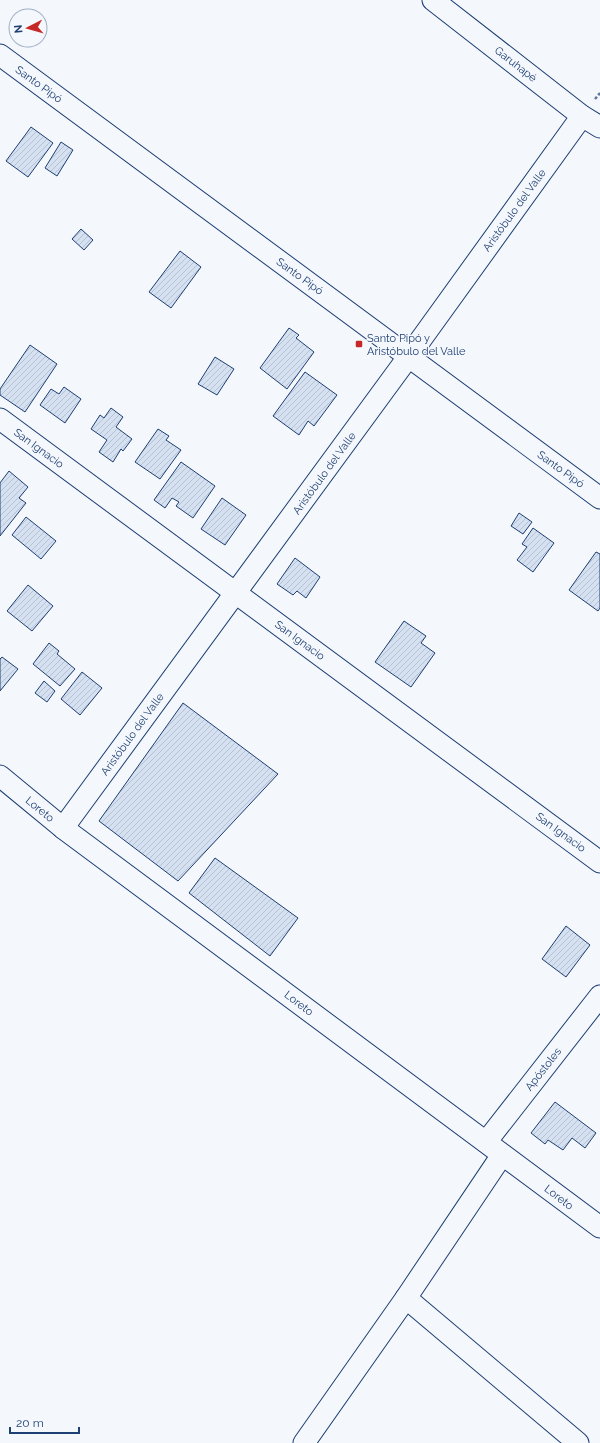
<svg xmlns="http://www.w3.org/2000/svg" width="600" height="1443" viewBox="0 0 600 1443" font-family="Raleway,sans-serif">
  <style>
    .building { fill: url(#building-hatch); stroke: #1d3f73 }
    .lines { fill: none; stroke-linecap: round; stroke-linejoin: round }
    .minor-casing { stroke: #1d3f73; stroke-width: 23 }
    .path { stroke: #5e769c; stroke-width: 2.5; stroke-dasharray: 3 2; stroke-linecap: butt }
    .minor { stroke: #f4f7fb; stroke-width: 21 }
    .poi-dot { fill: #c62828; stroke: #f4f7fb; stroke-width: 1.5 }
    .labels { text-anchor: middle; stroke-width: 3; stroke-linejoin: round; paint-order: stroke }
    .street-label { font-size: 11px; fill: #1d3f73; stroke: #f4f7fb }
    .poi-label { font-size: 11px; fill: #1d3f73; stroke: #f4f7fb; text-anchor: start }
  </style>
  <defs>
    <pattern id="building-hatch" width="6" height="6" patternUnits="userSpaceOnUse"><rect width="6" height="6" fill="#d5e0f0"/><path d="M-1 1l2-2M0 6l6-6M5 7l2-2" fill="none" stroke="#b6c1d1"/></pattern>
  </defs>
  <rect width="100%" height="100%" fill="#f4f7fb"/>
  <g class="building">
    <polygon points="31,127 53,143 28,177 6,161"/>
    <polygon points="61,142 73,150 57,176 45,168"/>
    <polygon points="81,229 93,240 84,250 72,239"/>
    <polygon points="180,251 201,267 171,308 149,292"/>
    <polygon points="289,328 299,335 296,338 314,352 287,389 260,368"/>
    <polygon points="30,345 57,364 25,412 0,395 0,389"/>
    <polygon points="215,357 234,369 217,395 198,384"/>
    <polygon points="305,372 337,395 314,426 308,421 299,435 273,416"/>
    <polygon points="64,387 81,399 65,423 40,405 51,389 59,394"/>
    <polygon points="111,408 123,417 116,427 132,439 123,451 121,449 113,462 99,452 107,440 91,429 100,415 104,418"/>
    <polygon points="158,429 169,436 166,440 181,450 160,479 135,462"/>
    <polygon points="181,462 215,486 193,518 176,506 179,502 172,498 165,508 154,500"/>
    <polygon points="9,471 28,487 19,498 26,503 0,536 0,483"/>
    <polygon points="222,498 246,515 225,545 201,529"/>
    <polygon points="519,513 532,522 523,534 511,526"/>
    <polygon points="26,517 56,541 41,559 12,535"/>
    <polygon points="533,528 554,543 533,572 517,560 527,547 522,544"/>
    <polygon points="596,552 600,554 600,608 598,611 569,590"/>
    <polygon points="295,558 320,577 306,598 297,591 293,595 277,584"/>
    <polygon points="28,585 53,606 32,631 7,611"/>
    <polygon points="404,621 426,636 421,643 435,653 411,687 375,662"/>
    <polygon points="49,643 59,651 57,654 75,669 60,686 33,664"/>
    <polygon points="2,657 18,669 0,691 0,659"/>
    <polygon points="82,672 102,688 80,715 61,699"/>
    <polygon points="44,681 55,691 47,702 35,693"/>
    <polygon points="183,703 278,774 178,881 99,821"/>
    <polygon points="215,858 298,918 270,956 189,893"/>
    <polygon points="566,926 590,945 566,977 542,959"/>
    <polygon points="555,1102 596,1133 585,1148 572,1138 563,1150 548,1140 545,1144 531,1133"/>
  </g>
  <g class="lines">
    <defs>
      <g id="minor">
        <polyline points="433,0 582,116 600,127"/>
        <polyline points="0,55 600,498"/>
        <polyline points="0,419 600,862"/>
        <polyline points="0,776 63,828 600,1227"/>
        <polyline points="63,828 409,356 582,116"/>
        <polyline points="486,1142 600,996"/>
        <polyline points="406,1298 578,1443"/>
        <polyline points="304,1443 406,1298 502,1155"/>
      </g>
    </defs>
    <use href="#minor" class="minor-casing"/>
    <polyline class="path" points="595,99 600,93"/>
    <use href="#minor" class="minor"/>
  </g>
  <rect class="poi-dot" x="355" y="340" width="8" height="8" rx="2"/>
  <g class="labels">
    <g class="street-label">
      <text transform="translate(516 64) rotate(38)" y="4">Garuhapé</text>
      <text transform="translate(39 84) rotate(36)" y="4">Santo Pipó</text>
      <text transform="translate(514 210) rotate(-54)" y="4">Aristóbulo del Valle</text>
      <text transform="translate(300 276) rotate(36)" y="4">Santo Pipó</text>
      <text transform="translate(39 448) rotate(36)" y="4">San Ignacio</text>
      <text transform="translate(561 469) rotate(36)" y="4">Santo Pipó</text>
      <text transform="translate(324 473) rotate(-54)" y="4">Aristóbulo del Valle</text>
      <text transform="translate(300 640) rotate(36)" y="4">San Ignacio</text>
      <text transform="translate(132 734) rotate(-54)" y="4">Aristóbulo del Valle</text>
      <text transform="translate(40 809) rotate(39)" y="4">Loreto</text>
      <text transform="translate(561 832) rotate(36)" y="4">San Ignacio</text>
      <text transform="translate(299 1003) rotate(37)" y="4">Loreto</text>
      <text transform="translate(543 1069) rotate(-52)" y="4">Apóstoles</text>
      <text transform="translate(559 1197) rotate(37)" y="4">Loreto</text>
    </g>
    <g class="poi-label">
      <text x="367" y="342">Santo Pipó y<tspan x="367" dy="13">Aristóbulo del Valle</tspan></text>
    </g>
  </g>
  <g transform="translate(28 28) rotate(264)"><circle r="19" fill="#f4f7fb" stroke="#9eadc5"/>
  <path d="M0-3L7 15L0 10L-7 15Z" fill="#c62828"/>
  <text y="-6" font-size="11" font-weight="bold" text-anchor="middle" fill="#1d3f73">N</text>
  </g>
  <path d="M10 1427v6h69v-6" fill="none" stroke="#1d3f73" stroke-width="2"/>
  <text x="16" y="1427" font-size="12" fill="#1d3f73" stroke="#f4f7fb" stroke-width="3" paint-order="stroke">20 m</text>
</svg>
